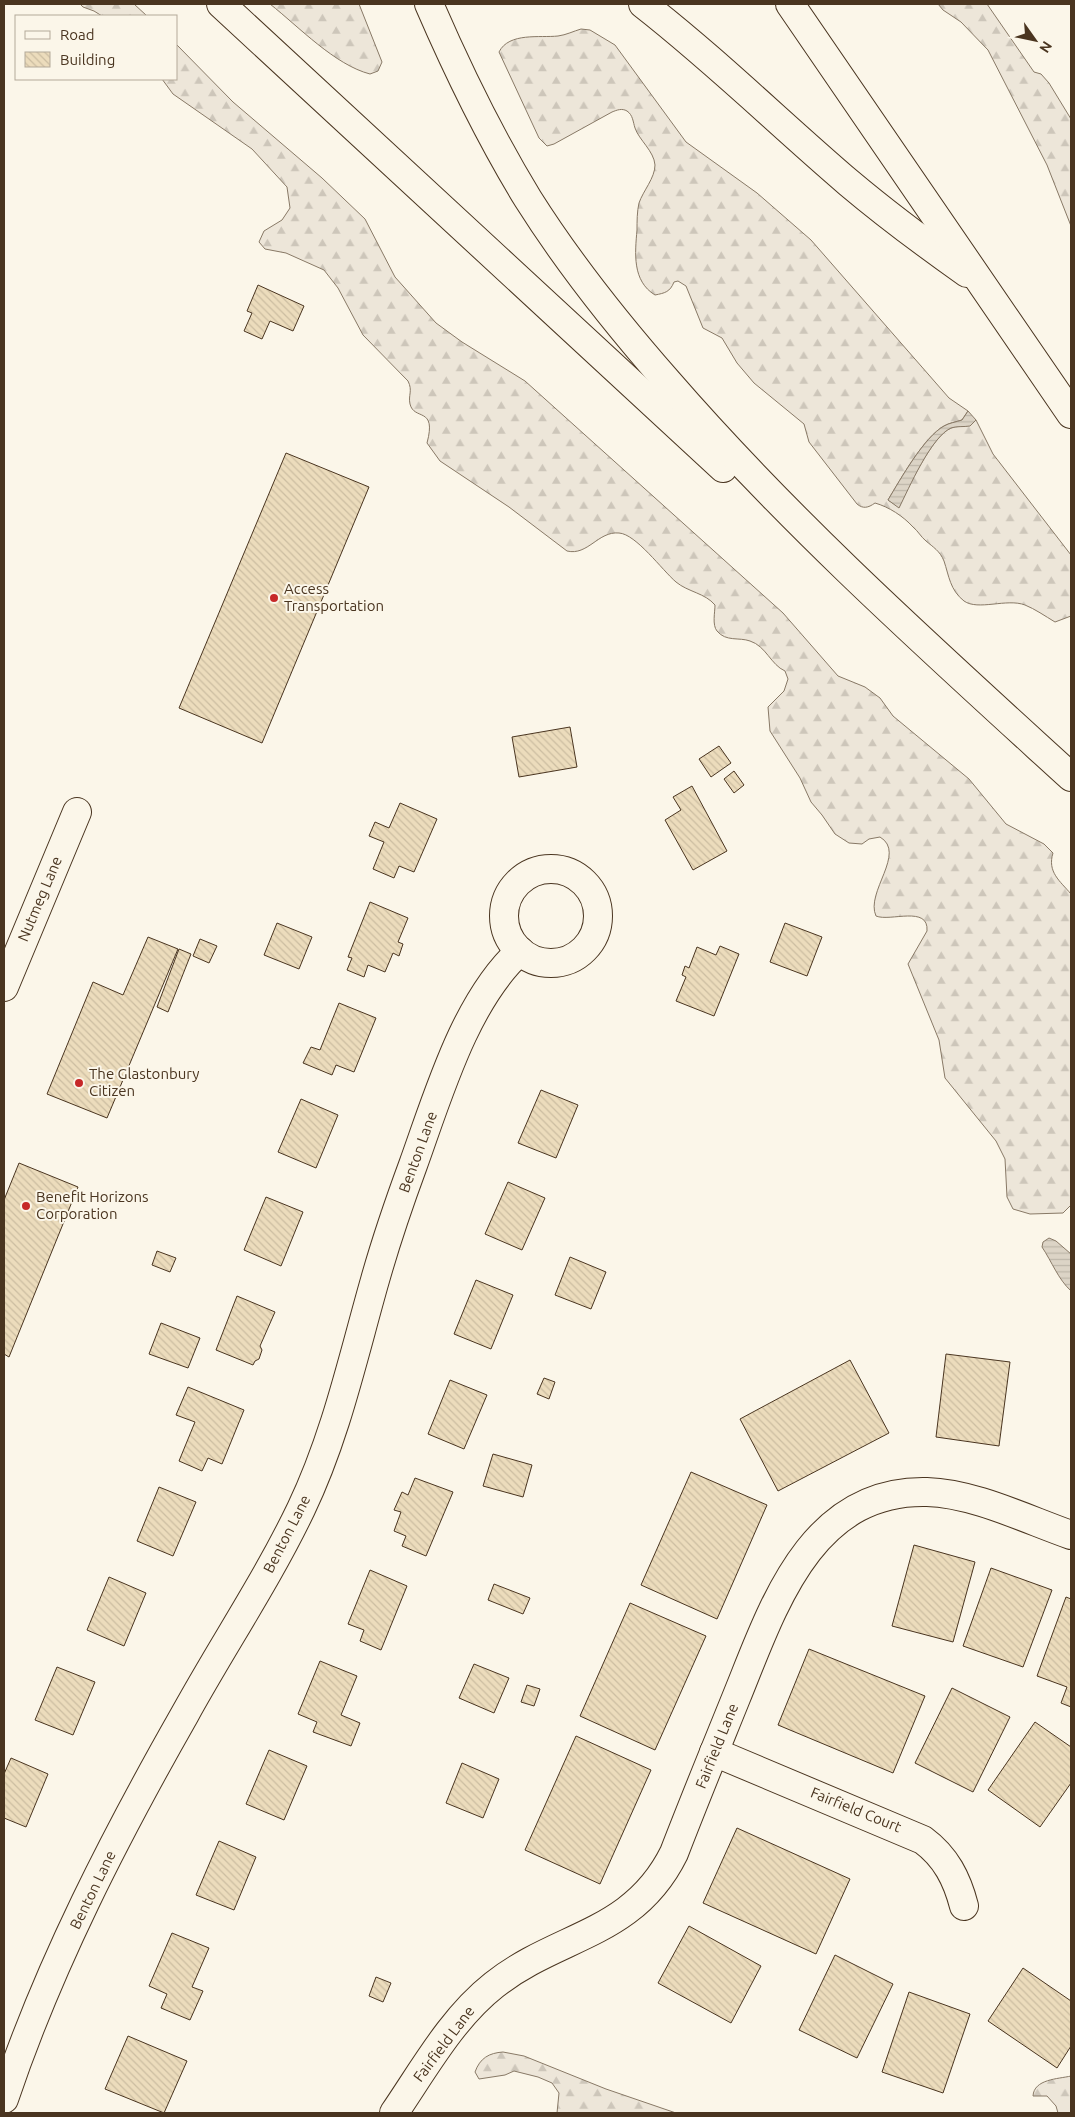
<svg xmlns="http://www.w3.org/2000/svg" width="1075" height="2117" viewBox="0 0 1075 2117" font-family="Ubuntu,sans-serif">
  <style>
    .forest { fill: url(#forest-firs); stroke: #887966 }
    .water { fill: url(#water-rules); stroke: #887966 }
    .building { fill: url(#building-back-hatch); stroke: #4a3520 }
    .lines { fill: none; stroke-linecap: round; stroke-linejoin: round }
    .minor-casing { stroke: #4a3520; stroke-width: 30 }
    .highway-casing { stroke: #4a3520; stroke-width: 30 }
    .minor { stroke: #fbf6e9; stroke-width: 28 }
    .highway { stroke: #fbf6e9; stroke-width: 28 }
    .poi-dot { fill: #c62828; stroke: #fbf6e9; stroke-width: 2 }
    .labels { text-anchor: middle; stroke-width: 4; stroke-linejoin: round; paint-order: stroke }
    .poi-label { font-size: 15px; fill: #4a3520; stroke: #fbf6e9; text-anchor: start }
    .street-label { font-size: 15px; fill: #4a3520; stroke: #fbf6e9 }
  </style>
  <defs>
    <pattern id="forest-firs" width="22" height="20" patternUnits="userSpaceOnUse" patternTransform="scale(1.25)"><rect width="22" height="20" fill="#ede6d9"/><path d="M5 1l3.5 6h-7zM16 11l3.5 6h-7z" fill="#cdc6ba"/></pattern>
    <pattern id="water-rules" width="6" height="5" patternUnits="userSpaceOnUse" patternTransform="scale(1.25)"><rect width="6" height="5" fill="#dcd4c6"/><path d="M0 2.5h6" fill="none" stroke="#beb7aa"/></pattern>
    <pattern id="building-back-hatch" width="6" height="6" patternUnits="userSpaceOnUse" patternTransform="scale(1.25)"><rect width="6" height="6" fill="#ecdcbc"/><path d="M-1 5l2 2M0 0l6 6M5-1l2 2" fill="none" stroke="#ccbda1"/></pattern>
  </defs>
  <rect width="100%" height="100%" fill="#fbf6e9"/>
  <g class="forest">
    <polygon points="80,4 134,4 147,16 102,16 94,11 83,7"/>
    <path d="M 270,4 L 359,4 L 382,62 L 378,71 L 370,74 C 335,65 299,27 270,4 Z"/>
    <polygon points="938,4 987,4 1034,72 1041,74 1049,83 1071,119 1071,226 1047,165 988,50 961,22 943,10"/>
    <path d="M 581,29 L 590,30 L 615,45 L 686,142 L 757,193 L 811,240 L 949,398 L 968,411 L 962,420 C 956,422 949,423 944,426 C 924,437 900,480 888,500 L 899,507 C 908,488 932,436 951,428 C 962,424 966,430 976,420 L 993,454 L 1071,555 L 1071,616 L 1055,622 C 1045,616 1035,609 1025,605 C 1007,598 978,611 964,601 C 950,590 949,576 944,561 C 940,551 933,547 926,541 C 921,537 918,531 913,527 C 903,516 889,507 875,503 C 868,508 863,509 857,504 L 809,442 L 804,424 L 754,383 L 737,363 L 722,338 L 703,328 L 686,286 L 678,281 L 674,282 C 670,292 665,293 655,295 C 632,281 635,253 637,230 C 637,222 637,211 639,203 C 643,191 655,178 655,165 C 654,151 639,140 635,128 C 633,122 633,115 627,111 C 622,108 617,110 612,112 L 554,144 L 547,146 L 539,138 L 499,52 C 509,32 540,38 558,36 C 566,35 574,31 581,29 Z"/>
    <path d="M 176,44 L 233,102 L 322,178 L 365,219 L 395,277 L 436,323 L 462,342 L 525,381 L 783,613 L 838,676 L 865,687 L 880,698 L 893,716 L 969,779 L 1006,824 L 1044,844 L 1053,853 C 1047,872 1060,881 1071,894 L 1071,1205 L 1063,1213 L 1030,1214 L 1013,1209 L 1007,1197 L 1005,1159 L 996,1141 L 945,1078 L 939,1040 L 908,964 L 927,931 C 929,905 890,922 876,916 C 865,892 907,853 880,837 L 869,839 L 862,844 L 849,843 L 835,834 L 822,815 L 811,802 L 800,778 L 770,731 L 768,707 L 784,691 L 788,679 L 785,671 C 771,665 766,646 750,641 C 739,637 726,642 717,631 C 712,625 715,612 715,605 C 705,593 688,592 676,582 C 662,570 636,534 619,533 C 598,531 588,556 567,551 L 509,507 L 440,461 L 427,443 C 437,406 414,421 410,404 C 408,395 413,391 408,381 L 363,335 L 338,288 L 324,270 L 286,253 L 265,249 L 259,242 L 264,231 L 282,220 L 290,208 L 287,187 L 252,149 L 173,94 L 162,79 L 176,79 Z"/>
    <path d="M 503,2052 L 524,2056 L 606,2089 L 676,2113 L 557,2113 L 559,2093 L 552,2083 L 538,2077 L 514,2071 L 505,2075 L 479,2079 L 475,2072 C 480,2058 489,2053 503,2052 Z"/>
    <path d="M 1071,2076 L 1071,2113 L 1058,2113 L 1056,2106 L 1047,2096 L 1033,2096 C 1034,2079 1058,2079 1071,2076 Z"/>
  </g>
  <g class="water">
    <path d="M 968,411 L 976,420 L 970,426 C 964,427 956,426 951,428 C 931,437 909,488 899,508 L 888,500 C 900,480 924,437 944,426 C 949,423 956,422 962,420 Z"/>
    <path d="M 1049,1238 L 1056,1241 L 1071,1254 L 1071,1294 L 1071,1291 C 1058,1279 1052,1262 1042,1247 L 1043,1242 Z"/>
  </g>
  <g class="building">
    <polygon points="258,285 304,306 293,331 270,321 262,339 244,331 252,313 247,311"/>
    <polygon points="286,453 369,487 262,743 179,708"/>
    <polygon points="570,727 577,767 519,777 512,737"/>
    <polygon points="719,746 731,763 711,777 699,759"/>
    <polygon points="734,771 744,785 734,793 724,779"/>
    <polygon points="692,786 727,851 693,870 665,820 681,810 673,797"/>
    <polygon points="400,803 437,819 414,872 399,866 394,878 373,869 384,842 369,836 375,822 389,828"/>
    <polygon points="370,902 408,918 398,942 403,944 399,956 393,953 385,972 368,965 364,977 347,970 352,958 348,957"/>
    <polygon points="277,923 312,937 299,969 264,955"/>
    <polygon points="785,923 822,937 807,976 770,962"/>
    <polygon points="148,937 178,949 107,1118 47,1094 93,982 123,995"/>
    <polygon points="200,939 217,946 209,963 193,956"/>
    <polygon points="720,946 739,954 714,1016 676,1001 686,977 682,975 685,966 689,968 697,947 716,955"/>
    <polygon points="179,949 191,954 168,1012 157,1007"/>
    <polygon points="339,1003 376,1018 354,1072 336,1065 332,1075 303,1063 311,1047 320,1050"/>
    <polygon points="541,1090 578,1105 556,1158 518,1143"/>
    <polygon points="301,1099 338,1115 316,1168 278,1152"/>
    <polygon points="19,1163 78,1187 9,1357 4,1354 4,1200"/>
    <polygon points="508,1182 545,1198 522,1250 485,1234"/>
    <polygon points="266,1197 303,1212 281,1266 244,1250"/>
    <polygon points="157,1251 176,1258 170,1272 152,1265"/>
    <polygon points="570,1257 606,1272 591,1309 555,1295"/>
    <polygon points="476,1280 513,1295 491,1349 454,1334"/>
    <polygon points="237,1296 275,1312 260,1346 262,1350 259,1359 255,1361 253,1365 216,1350"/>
    <polygon points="161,1323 200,1338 188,1368 149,1354"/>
    <polygon points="946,1354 1010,1362 999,1446 936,1437"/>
    <polygon points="850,1360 889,1433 778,1491 740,1419"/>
    <polygon points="544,1378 555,1382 549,1399 537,1394"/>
    <polygon points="450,1380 487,1395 464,1449 428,1434"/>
    <polygon points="188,1387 244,1410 222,1464 208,1458 202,1471 179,1461 195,1422 176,1415"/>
    <polygon points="493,1454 532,1465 523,1497 483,1486"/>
    <polygon points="691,1472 767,1505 717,1619 641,1585"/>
    <polygon points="415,1478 453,1492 426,1556 402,1546 406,1536 394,1531 401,1512 394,1510 402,1492 408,1495"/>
    <polygon points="159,1487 196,1502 173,1556 137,1541"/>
    <polygon points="914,1545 975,1562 953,1642 892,1626"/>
    <polygon points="991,1568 1052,1590 1023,1667 963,1646"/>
    <polygon points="370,1570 407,1586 381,1650 360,1641 364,1630 348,1624"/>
    <polygon points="109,1577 146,1593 124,1646 87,1630"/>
    <polygon points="494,1584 530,1598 523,1614 488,1600"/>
    <polygon points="1066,1597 1071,1599 1071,1707 1061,1703 1067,1687 1037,1676"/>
    <polygon points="630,1603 706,1636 655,1750 580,1716"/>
    <polygon points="809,1649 925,1696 893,1773 778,1725"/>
    <polygon points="320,1661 357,1676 341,1715 360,1723 351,1746 313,1732 317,1722 298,1714"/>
    <polygon points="474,1664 509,1678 494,1713 459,1698"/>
    <polygon points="57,1667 95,1682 73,1735 35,1720"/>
    <polygon points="527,1685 540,1689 534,1706 521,1702"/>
    <polygon points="952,1688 1010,1717 973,1792 915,1763"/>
    <polygon points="1035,1722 1071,1747 1071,1783 1040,1827 988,1790"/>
    <polygon points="576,1736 651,1770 600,1884 525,1850"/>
    <polygon points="269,1750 307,1766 284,1820 246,1804"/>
    <polygon points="11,1758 48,1774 26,1827 4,1818 4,1774"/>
    <polygon points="462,1763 499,1779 483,1818 446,1803"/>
    <polygon points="737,1828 850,1879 816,1954 703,1903"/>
    <polygon points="219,1841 256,1857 234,1910 196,1895"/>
    <polygon points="689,1926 761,1966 731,2023 658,1983"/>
    <polygon points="172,1933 209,1948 192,1987 203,1991 190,2020 161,2008 167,1994 149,1986"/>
    <polygon points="835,1955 893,1984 857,2058 799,2030"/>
    <polygon points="1023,1968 1071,2001 1071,2046 1057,2068 988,2021"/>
    <polygon points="376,1977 391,1983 383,2002 369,1996"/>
    <polygon points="909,1992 970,2014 943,2093 882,2072"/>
    <polygon points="128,2036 187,2061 164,2113 105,2089"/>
  </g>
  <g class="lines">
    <defs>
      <g id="minor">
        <circle cx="551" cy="916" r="47"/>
        <polyline points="4,987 77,812"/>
        <path d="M 714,1752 L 923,1840 C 946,1857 957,1879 964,1906"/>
        <path d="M 4,2099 C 49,1965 115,1837 185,1714 C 223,1645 267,1580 301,1509 C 336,1436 353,1357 375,1280 C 386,1241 399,1203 413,1165 C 438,1096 465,1001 520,951"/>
        <path d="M 394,2113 C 424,2069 452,2018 494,1985 C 558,1934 633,1936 674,1853 C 694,1801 715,1750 736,1698 C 772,1610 809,1489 927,1492 C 973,1493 1028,1520 1071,1535"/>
      </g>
      <g id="highway">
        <polyline points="221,4 723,468"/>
        <path d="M 429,4 C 458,71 490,137 528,199 C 569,264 617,324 667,381 C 791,524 932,650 1071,777"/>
        <path d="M 643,4 C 715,60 780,124 849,183 C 887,215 926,244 967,273"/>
        <polyline points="790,4 1071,414"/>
      </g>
    </defs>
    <use href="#minor" class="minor-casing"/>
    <use href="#highway" class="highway-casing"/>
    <use href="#minor" class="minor"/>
    <use href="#highway" class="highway"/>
  </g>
  <g class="poi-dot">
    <circle cx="274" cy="598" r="5"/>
    <circle cx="79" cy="1083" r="5"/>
    <circle cx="26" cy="1206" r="5"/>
  </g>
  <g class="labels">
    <g class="poi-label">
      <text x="284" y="594">Access<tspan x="284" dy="17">Transportation</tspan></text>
      <text x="89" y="1079">The Glastonbury<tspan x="89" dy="17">Citizen</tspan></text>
      <text x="36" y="1202">Benefit Horizons<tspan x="36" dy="17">Corporation</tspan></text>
    </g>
    <g class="street-label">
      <text transform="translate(40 899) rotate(-67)" y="5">Nutmeg Lane</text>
      <text transform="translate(418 1152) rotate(-70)" y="5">Benton Lane</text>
      <text transform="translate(287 1534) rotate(-63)" y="5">Benton Lane</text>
      <text transform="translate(717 1746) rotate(-68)" y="5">Fairfield Lane</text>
      <text transform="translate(856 1810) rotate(22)" y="5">Fairfield Court</text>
      <text transform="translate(93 1890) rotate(-64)" y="5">Benton Lane</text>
      <text transform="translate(444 2044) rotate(-53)" y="5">Fairfield Lane</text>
    </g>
  </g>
  <rect width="1075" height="2117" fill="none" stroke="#4a3520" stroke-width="10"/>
  <rect x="15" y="15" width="162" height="65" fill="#fbf6e9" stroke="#b4a999"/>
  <rect x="25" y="31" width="25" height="8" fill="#fbf6e9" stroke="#b4a999"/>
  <text x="60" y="40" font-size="15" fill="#4a3520">Road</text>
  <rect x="25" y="52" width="25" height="15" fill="url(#building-back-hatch)" stroke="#b4a999"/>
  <text x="60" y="65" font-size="15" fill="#4a3520">Building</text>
  <g transform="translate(1035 40) rotate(123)" stroke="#fbf6e9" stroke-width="4" paint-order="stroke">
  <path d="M0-4L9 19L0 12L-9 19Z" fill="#4a3520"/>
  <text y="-8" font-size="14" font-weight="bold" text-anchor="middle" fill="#4a3520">N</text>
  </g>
</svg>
